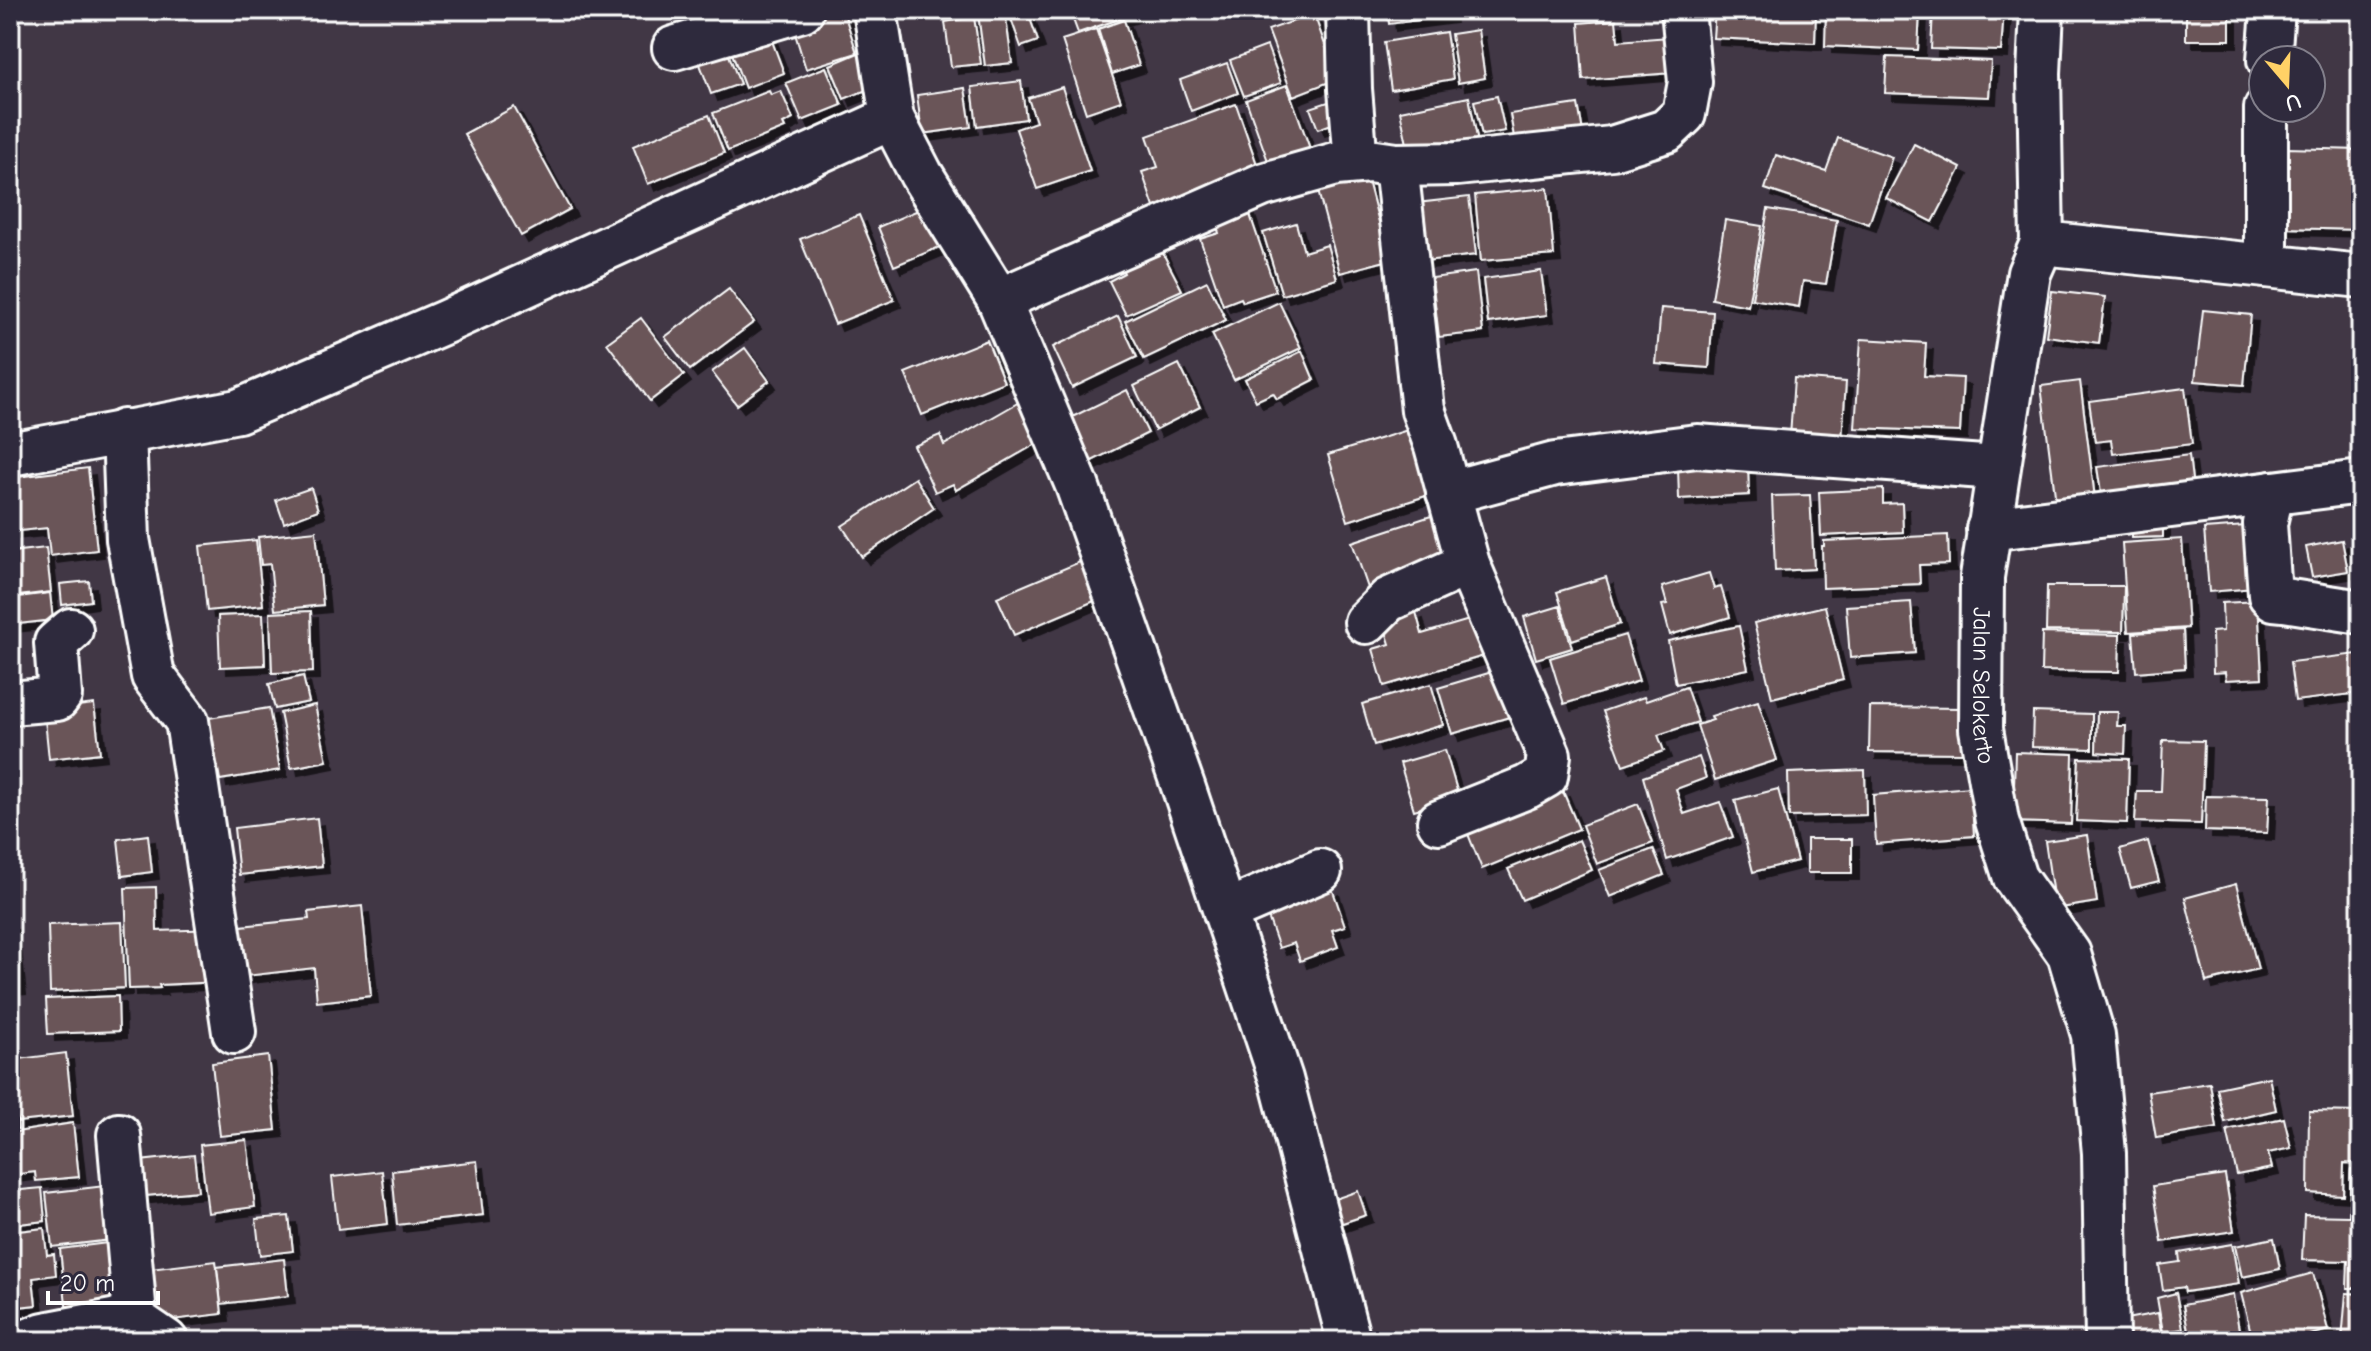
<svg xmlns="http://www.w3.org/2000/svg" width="2371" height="1351" viewBox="0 0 2371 1351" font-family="'Comic Neue',sans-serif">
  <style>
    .building { fill: #6a5558; stroke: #fff; stroke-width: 2; filter: url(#shadow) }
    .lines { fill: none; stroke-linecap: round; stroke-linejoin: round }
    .minor-casing { stroke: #fff; stroke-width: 48 }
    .minor { stroke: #2f2a3d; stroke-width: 42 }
    .labels { text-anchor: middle; stroke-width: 6; stroke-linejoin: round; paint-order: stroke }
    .street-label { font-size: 24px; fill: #fff; stroke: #2f2a3d }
  </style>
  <defs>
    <filter id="shadow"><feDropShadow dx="7" dy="7" stdDeviation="0" flood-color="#0009"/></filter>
  </defs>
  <rect width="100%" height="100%" fill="#413745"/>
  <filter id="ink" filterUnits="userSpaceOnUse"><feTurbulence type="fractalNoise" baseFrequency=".0125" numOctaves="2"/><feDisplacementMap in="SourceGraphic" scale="16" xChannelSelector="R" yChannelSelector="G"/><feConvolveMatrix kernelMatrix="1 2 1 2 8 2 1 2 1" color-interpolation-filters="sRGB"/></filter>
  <g filter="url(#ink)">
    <g class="building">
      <polygon points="836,10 843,10 857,53 806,69 792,24"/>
      <polygon points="1008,10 1027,10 1038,41 1021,47"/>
      <polygon points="1084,10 1146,10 1078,33 1071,14"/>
      <polygon points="1387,10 1448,10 1449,16 1389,24"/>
      <polygon points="1715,10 1816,10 1815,43 1713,38"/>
      <polygon points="1826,10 1920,10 1918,50 1825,46"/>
      <polygon points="1933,10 2004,10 2001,51 1931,49"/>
      <rect x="2186" y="10" width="44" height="30"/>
      <polygon points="1005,11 1012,63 985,66 978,14"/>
      <polygon points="1314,14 1337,79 1293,96 1268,30"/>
      <polygon points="974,17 981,64 951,67 945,22"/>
      <polygon points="1124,20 1139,65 1112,74 1098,29"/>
      <polygon points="1616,20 1618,41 1669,37 1672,73 1583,80 1579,23"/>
      <polygon points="1096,29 1121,101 1086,113 1062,40"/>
      <polygon points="1478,30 1485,78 1458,83 1451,34"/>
      <polygon points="1446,32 1453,79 1391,90 1384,42"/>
      <polygon points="769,33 784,73 745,88 730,48"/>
      <polygon points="725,45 740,84 711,94 697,56"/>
      <polygon points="1267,46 1281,83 1244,96 1230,60"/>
      <polygon points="870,48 884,83 844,99 830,65"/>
      <polygon points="1887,57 1991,61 1989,97 1885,93"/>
      <polygon points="1227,63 1238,93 1191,111 1180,80"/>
      <polygon points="826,67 842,105 802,121 786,83"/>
      <polygon points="1021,81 1026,119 977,126 972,87"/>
      <polygon points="1287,85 1313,157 1272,172 1246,100"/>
      <polygon points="1062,87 1090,171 1037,189 1016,129 1036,122 1028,98"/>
      <polygon points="965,88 971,127 922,134 917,95"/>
      <polygon points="769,91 771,95 781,91 793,119 783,124 785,128 728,151 713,113"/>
      <polygon points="1497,96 1505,131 1482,135 1474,101"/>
      <polygon points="1469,97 1478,143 1410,158 1400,111"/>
      <polygon points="1340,98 1348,118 1318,129 1310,108"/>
      <polygon points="1236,104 1261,176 1156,213 1142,172 1158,167 1147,136"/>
      <polygon points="1578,104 1583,132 1515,143 1510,114"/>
      <polygon points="514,107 570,209 521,236 464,134"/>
      <polygon points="709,115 724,153 648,184 633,146"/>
      <polygon points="1838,138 1892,157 1869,224 1765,189 1776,155 1826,171"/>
      <polygon points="1914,144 1961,168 1933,222 1886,198"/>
      <polygon points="2286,148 2361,150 2361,230 2284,228"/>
      <polygon points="1367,177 1389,260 1340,273 1318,191"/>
      <polygon points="1548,188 1554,255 1481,261 1475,195"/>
      <polygon points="1469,197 1476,255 1425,261 1417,203"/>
      <polygon points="930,205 947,244 894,266 878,227"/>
      <polygon points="1248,209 1276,291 1243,302 1241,298 1223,305 1200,239 1219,233 1215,221"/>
      <polygon points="1768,209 1837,220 1826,284 1803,281 1799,307 1752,299"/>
      <polygon points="859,215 894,300 835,324 800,239"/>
      <polygon points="1725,220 1762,226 1748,306 1712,299"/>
      <polygon points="1296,223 1304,252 1327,245 1337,279 1282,295 1263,233"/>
      <polygon points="1155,238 1182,290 1126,315 1109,281 1124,273 1117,258"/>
      <polygon points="1541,271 1547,315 1488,323 1483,279"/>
      <polygon points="1476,272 1483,332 1439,337 1432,278"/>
      <polygon points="1207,281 1226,320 1144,359 1125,321"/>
      <polygon points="729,289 754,322 690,370 665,337"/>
      <polygon points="2052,291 2105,297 2099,343 2046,336"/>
      <polygon points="1279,302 1301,348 1234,380 1212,334"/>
      <polygon points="1661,308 1713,312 1709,368 1656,364"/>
      <polygon points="2203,310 2251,315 2244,385 2195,381"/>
      <polygon points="1118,316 1137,357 1072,388 1053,347"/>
      <polygon points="641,318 684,375 650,401 607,343"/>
      <polygon points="1861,339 1926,343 1924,376 1963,378 1960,432 1855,428"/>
      <polygon points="987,340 1004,382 922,415 905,373"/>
      <polygon points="745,348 769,381 737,405 712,372"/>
      <polygon points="1302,351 1314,380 1277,399 1273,393 1256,401 1245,379"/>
      <polygon points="1179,364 1200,407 1155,430 1134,386"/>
      <polygon points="1794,378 1846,382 1842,440 1790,437"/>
      <polygon points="2080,381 2095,498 2056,503 2041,386"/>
      <polygon points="2185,388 2192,444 2113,454 2111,440 2095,442 2089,401"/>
      <polygon points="1127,390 1148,433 1090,462 1068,419"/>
      <polygon points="1021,401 1043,440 956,490 953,484 935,492 914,446 940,435 944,445"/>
      <polygon points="1414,428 1435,493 1348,521 1328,455"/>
      <polygon points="2189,455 2194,496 2125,505 2123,490 2101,493 2097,467"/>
      <polygon points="1748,464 1749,495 1679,499 1678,467"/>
      <polygon points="88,468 97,550 50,556 47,528 10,532 10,478"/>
      <polygon points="915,478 934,508 862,557 842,526"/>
      <polygon points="311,488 318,510 284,523 276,500"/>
      <polygon points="1883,489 1883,504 1902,503 1903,532 1821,536 1819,492"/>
      <polygon points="1810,495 1814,569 1775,571 1772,496"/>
      <polygon points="2163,510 2163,537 2132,538 2131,511"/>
      <polygon points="2361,510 2361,566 2351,512"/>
      <polygon points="1437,514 1453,563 1369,591 1352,542"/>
      <polygon points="2260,525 2265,587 2209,592 2204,529"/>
      <polygon points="316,531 323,605 275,610 270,564 261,565 258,537"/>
      <polygon points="1948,535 1949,564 1919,565 1920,584 1823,588 1822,546 1824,546 1824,541"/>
      <polygon points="2182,539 2188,628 2128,632 2122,543"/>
      <polygon points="256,540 263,605 207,611 200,546"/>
      <polygon points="2342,540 2348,571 2312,577 2306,547"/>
      <polygon points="46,548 51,592 10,597 10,552"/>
      <polygon points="1082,561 1099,599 1014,635 997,597"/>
      <polygon points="1709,573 1714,589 1721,587 1730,617 1670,635 1662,605 1667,604 1662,587"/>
      <polygon points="1606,577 1620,624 1572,640 1557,592"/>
      <polygon points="89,581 91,601 62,605 60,584"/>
      <polygon points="2047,586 2124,586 2123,632 2046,631"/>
      <polygon points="50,593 53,620 10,625 10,598"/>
      <polygon points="2258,601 2262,678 2226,680 2225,672 2213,673 2212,632 2223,631 2222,603"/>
      <polygon points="1911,602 1915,653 1850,658 1846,606"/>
      <polygon points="1560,606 1572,648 1536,659 1524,617"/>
      <polygon points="1825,606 1843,680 1772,698 1754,623"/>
      <polygon points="311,611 313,672 272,673 270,613"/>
      <polygon points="1416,612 1422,634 1476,618 1487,655 1384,686 1373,649 1390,644 1383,622"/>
      <polygon points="263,614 265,665 220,667 218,616"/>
      <polygon points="1739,626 1748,669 1676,684 1668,641"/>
      <polygon points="2183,630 2185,668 2136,672 2133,633"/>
      <polygon points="2042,633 2120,635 2119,672 2041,671"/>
      <polygon points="1625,635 1639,681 1564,704 1550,658"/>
      <polygon points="2357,654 2361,693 2295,701 2290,662"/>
      <polygon points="1502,669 1516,715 1452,734 1438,688"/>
      <polygon points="303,676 309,702 275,709 269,684"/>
      <polygon points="1431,684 1443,725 1374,745 1362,704"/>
      <polygon points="1686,687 1698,722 1658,735 1664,751 1623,765 1603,711 1644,697 1646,701"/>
      <polygon points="1758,701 1777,760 1715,780 1697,725 1713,720 1711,716"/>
      <polygon points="94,704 100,753 49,759 44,710"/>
      <polygon points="315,705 327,761 291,768 280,713"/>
      <polygon points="1870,707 1964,708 1963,753 1869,752"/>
      <polygon points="269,708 280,770 220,780 209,718"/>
      <polygon points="2033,712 2092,714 2092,749 2032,747"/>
      <polygon points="2097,712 2118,712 2117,726 2126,726 2125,754 2096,752"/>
      <polygon points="2163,740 2204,741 2201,824 2135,822 2137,791 2161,791"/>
      <polygon points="1445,750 1459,797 1414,810 1400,763"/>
      <polygon points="2015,752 2073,754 2071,824 2013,822"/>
      <polygon points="1699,757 1706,778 1676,789 1684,814 1720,802 1733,837 1667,860 1643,777"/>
      <polygon points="2079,758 2129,759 2127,823 2076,821"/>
      <polygon points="1865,770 1866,815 1789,817 1788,773"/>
      <polygon points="1971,787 1974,836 1876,844 1873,795"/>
      <polygon points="1562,789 1579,829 1482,869 1466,829"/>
      <polygon points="1778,789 1797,861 1753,872 1735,800"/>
      <polygon points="2206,796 2269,797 2267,833 2205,831"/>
      <polygon points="1638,804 1653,843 1597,864 1582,825"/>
      <polygon points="317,818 322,866 239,875 234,828"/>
      <polygon points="148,835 152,872 122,876 118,839"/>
      <polygon points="2087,835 2097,902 2055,909 2045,841"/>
      <rect x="1807" y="839" width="45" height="34"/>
      <polygon points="1579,840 1592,870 1522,900 1508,869"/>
      <polygon points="2148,841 2159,881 2131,888 2120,849"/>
      <polygon points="1653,849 1664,875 1610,897 1599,870"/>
      <polygon points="2236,884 2258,969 2206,982 2185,898"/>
      <polygon points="156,887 157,931 218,929 220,982 159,985 160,988 129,989 125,888"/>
      <polygon points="1332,888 1345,926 1332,930 1338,947 1300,961 1294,943 1279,948 1266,911"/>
      <polygon points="362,906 371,996 317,1002 314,968 246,976 241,926 309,919 308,912"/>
      <polygon points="122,922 125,988 50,992 48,925"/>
      <polygon points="10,923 12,923 19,987 10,988"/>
      <polygon points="118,996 119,1031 48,1034 46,999"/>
      <polygon points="66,1053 73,1116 18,1122 11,1060"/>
      <polygon points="268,1056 276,1130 220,1136 212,1063"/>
      <polygon points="10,1062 18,1129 10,1130"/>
      <polygon points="2269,1077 2276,1110 2225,1122 2217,1088"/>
      <polygon points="2210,1083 2217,1128 2156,1138 2148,1092"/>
      <polygon points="2309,1111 2361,1112 2361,1164 2344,1163 2343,1195 2308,1193"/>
      <polygon points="2284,1118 2291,1148 2268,1153 2272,1168 2237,1175 2227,1130"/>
      <polygon points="73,1123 79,1177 36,1181 35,1172 10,1175 10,1133"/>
      <polygon points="247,1140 255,1207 208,1213 200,1145"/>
      <polygon points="194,1155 198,1191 135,1197 131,1162"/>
      <polygon points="477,1161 483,1215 397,1225 392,1171"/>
      <polygon points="2351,1169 2361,1169 2361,1288 2347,1288 2348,1261 2302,1260 2304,1215 2349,1216"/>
      <polygon points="382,1171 388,1224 338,1230 332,1177"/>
      <polygon points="2225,1175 2234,1231 2162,1242 2153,1186"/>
      <polygon points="113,1185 119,1239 52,1247 46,1193"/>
      <polygon points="42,1188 45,1221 10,1225 10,1191"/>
      <polygon points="1358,1191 1366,1215 1328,1228 1320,1204"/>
      <polygon points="289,1216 293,1251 260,1255 256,1219"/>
      <polygon points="44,1228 47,1255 54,1254 56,1275 33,1278 36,1305 10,1308 10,1232"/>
      <polygon points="2274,1238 2280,1269 2242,1277 2235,1246"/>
      <polygon points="115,1242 122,1307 67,1313 60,1249"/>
      <polygon points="2232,1244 2239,1284 2185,1292 2184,1287 2163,1290 2159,1265 2180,1262 2179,1253"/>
      <polygon points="284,1259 288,1296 221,1304 217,1267"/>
      <polygon points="216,1261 222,1314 147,1323 141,1270"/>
      <polygon points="2313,1273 2328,1330 2289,1341 2253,1341 2241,1293"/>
      <polygon points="2176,1293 2183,1329 2163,1332 2157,1298"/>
      <polygon points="2346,1293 2361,1294 2361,1341 2342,1341"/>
      <polygon points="2233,1295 2241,1341 2190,1341 2183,1305"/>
      <polygon points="2158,1313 2162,1338 2130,1341 2126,1319"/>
    </g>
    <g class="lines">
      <defs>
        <g id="minor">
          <polyline points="1348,10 1350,89 1356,162"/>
          <path id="s1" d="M 2042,10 L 2039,73 L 2042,243 L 2029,273 L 1982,577 L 1981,729 L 1997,821 L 2015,878 L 2069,954 L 2093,1035 L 2104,1153 L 2107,1341"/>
          <polyline points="674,48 802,10"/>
          <polyline points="2269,60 2273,10"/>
          <polyline points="2266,108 2266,266 2361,276"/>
          <polyline points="892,118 921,174 999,300 1077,485 1184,789 1281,1079 1349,1341"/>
          <polyline points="1396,165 1423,410 1436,446 1468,564 1549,755 1546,776 1527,787 1439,822"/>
          <polyline points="2042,243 2266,266"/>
          <polyline points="999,300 1262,185 1336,164 1369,161 1396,165 1457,164 1612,148 1666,131 1684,114 1690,82 1683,10"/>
          <polyline points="124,431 128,539 153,676 187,721 234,1032"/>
          <polyline points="10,454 238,411 445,322 892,118 875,10"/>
          <polyline points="1448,493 1555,464 1697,446 1997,468"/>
          <polyline points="2272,493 2265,524 2270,595 2274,599 2284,600 2361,612"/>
          <polyline points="1988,529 2361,482"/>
          <polyline points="1366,622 1388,600 1468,564"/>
          <polyline points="10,703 57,699 60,695 56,643 71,630"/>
          <polyline points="1225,912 1320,871"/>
          <polyline points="128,1315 166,1341"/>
          <polyline points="27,1341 44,1334 117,1320 128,1315 134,1304 119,1135"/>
        </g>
      </defs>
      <use href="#minor" class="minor-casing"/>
      <use href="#minor" class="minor"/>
    </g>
  </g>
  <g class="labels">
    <g class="street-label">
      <text dy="8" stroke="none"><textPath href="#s1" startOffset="682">Jalan Selokerto</textPath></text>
    </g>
  </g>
  <rect width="2371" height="1351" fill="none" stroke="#2f2a3d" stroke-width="40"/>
  <rect x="20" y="20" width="2331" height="1311" fill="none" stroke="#fff" stroke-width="3" filter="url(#ink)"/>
  <g transform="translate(2287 84) rotate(161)"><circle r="38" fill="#2f2a3d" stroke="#827f8b" stroke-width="2"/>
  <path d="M0-6L14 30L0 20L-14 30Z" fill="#ffd166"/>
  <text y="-12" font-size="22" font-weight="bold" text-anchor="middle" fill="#ffffff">U</text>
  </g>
  <path d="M48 1291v12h110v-12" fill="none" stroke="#ffffff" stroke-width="4"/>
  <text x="60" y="1291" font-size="24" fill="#ffffff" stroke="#2f2a3d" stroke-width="6" paint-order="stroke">20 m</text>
</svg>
